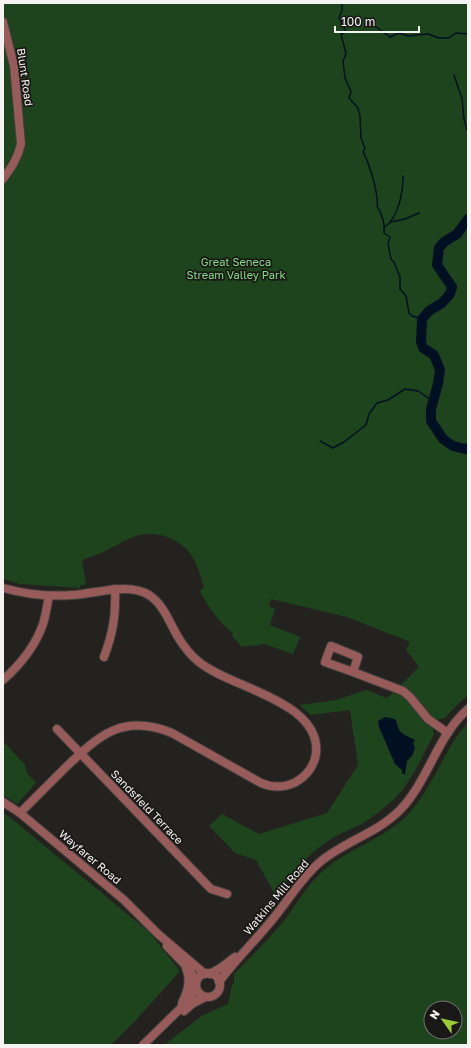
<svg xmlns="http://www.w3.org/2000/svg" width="471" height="1048" viewBox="0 0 471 1048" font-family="'Golos Text',sans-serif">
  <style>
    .green { fill: #1d441d; fill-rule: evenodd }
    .water { fill: #001022 }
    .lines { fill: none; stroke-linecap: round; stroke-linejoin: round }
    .stream { stroke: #001022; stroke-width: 1.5 }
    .river { stroke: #001022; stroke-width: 10 }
    .minor-casing { stroke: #413f3d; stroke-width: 10 }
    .minor { stroke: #975c59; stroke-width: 8 }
    .labels { text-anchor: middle; stroke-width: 3.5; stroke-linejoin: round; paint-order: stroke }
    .street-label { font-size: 11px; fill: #f5f3f2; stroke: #1a1816 }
    .park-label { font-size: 11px; fill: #86db85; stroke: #1a1816 }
  </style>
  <rect width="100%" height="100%" fill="#24221f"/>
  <g class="green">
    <path d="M 3,3 L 468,3 L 468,695 L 455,707 L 445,718 L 435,720 C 422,709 414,695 400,686 L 419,667 L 406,650 L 410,642 L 347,617 L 271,599 L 269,606 L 275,609 L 270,625 L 300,637 L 293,654 L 264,644 L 260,644 L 260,646 L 256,645 L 242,647 L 232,636 L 233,633 C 219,623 208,607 200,591 L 204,587 C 201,577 198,567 193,558 C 182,538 154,529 133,537 C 125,540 119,544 111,548 C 102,553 92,557 82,560 L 86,585 L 80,585 L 80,588 L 20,584 L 3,579 Z"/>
    <path d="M 366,690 L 387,698 L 395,691 C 404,694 427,717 432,725 C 433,728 433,731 434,734 C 422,756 412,782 394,799 C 385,808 374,816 363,823 C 350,830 337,834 325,843 C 305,857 290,876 276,896 L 256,860 L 235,853 L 209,826 L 222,814 L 259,834 L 327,813 L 358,765 L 350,710 L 311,715 L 299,705 L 336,700 Z"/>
    <path d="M 468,722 L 468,1045 L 164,1045 L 203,1015 L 228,1004 L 232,985 L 234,983 L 234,974 C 252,956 270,938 286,918 C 298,902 308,884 323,871 C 350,847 386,839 411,811 C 434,785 444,749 468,722 ZM 431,1008 L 455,1008 L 455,1032 L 431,1032 Z"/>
    <polygon points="3,741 25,765 27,773 36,783 17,804 3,795"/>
    <polygon points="3,813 12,819 149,932 180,971 136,1020 111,1045 3,1045"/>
  </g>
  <path class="water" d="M 385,717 C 401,719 394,721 400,731 C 403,735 410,737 415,740 L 413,743 L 415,748 L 412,756 L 407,761 L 405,775 L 402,773 L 402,770 L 395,764 L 379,727 L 378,721 Z"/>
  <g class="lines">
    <g class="stream">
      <path d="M 342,3 L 342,10 L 339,18 L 346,32 L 341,34 L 346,54 L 343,61 L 345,78 L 351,92 L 349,98 L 358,108 L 360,116 L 361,138 L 365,148 L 363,152 C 369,162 379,195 377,206 C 382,213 385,224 384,233 L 390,237 L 388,244 L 391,259 L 394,262 L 400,277 L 400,289 L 406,296 L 409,313 L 412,316 L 422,319"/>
      <polyline points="375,26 390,37 399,33 408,36 428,34 439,38 449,38 456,33 468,34"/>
      <polyline points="454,75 462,99 464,119 468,133"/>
      <polyline points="391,222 405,219 419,213"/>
      <path d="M 385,227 C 399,216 403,192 403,176"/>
      <polyline points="320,441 333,448 344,442 366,425 369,414 377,403 388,400 405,389 418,391 433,401"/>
    </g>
    <polyline class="river" points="468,219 457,234 444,242 439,248 437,265 452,287 450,294 442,303 429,311 422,319 421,341 423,348 434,355 440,370 438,384 431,409 431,421 443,439 453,446 465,449 468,448"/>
    <defs>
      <g id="minor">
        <path d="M 3,22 L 14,66 L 21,144 C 18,158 11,168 3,179"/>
        <path d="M 3,588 C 25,594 48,597 72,595 C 95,594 128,582 149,595 C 164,605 169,622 178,637 C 184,647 190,655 199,662 C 230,688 322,701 316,754 C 314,766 306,776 296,782 C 284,788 273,788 261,783 L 172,733 C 123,713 99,735 65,768 C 50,783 35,798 20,813"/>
        <path d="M 104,657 C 113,633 116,615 115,589"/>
        <polyline points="353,672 325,662 331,646 358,657 353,672 403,691 410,697 428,719 448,733"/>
        <path d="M 3,680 C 21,664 35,647 43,624 C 46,615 47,605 49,596"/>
        <polyline points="57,729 211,889 227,894"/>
        <polyline points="3,802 20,813 124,900 158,934 205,974"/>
        <polyline points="167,946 189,969 196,982"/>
        <circle cx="208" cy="985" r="12"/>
        <polyline points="210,974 222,967 235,957"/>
        <path d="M 219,982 C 235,960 255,941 272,920 C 288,901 301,878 320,862 C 345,841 378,833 401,809 C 429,779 437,736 468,709"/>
        <path d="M 182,1003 C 188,991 191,981 186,968"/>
        <polyline points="184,1011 192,1004 205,997"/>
        <polyline points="143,1045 186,1003 192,996 196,987"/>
      </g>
    </defs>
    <use href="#minor" class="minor-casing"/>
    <use href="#minor" class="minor"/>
  </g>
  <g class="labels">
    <g class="street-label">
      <text transform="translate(25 77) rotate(82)" y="4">Blunt Road</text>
      <text transform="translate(147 807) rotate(46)" y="4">Sandsfield Terrace</text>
      <text transform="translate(90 857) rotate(40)" y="4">Wayfarer Road</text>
      <text transform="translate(276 897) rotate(-50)" y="4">Watkins Mill Road</text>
    </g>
    <g class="park-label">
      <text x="236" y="266">Great Seneca<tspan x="236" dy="13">Stream Valley Park</tspan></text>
    </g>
  </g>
  <rect width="471" height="1048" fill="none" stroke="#f5f3f2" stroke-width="8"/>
  <g transform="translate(443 1020) rotate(303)"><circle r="19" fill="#1a1816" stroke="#72706e"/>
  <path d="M0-3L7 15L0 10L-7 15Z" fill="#9acb35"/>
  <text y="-6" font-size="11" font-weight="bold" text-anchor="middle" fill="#f5f3f2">N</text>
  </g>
  <path d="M335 26v6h84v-6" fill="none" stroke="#f5f3f2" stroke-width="2"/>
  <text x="341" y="26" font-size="12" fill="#f5f3f2" stroke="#1a1816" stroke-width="3" paint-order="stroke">100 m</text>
</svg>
